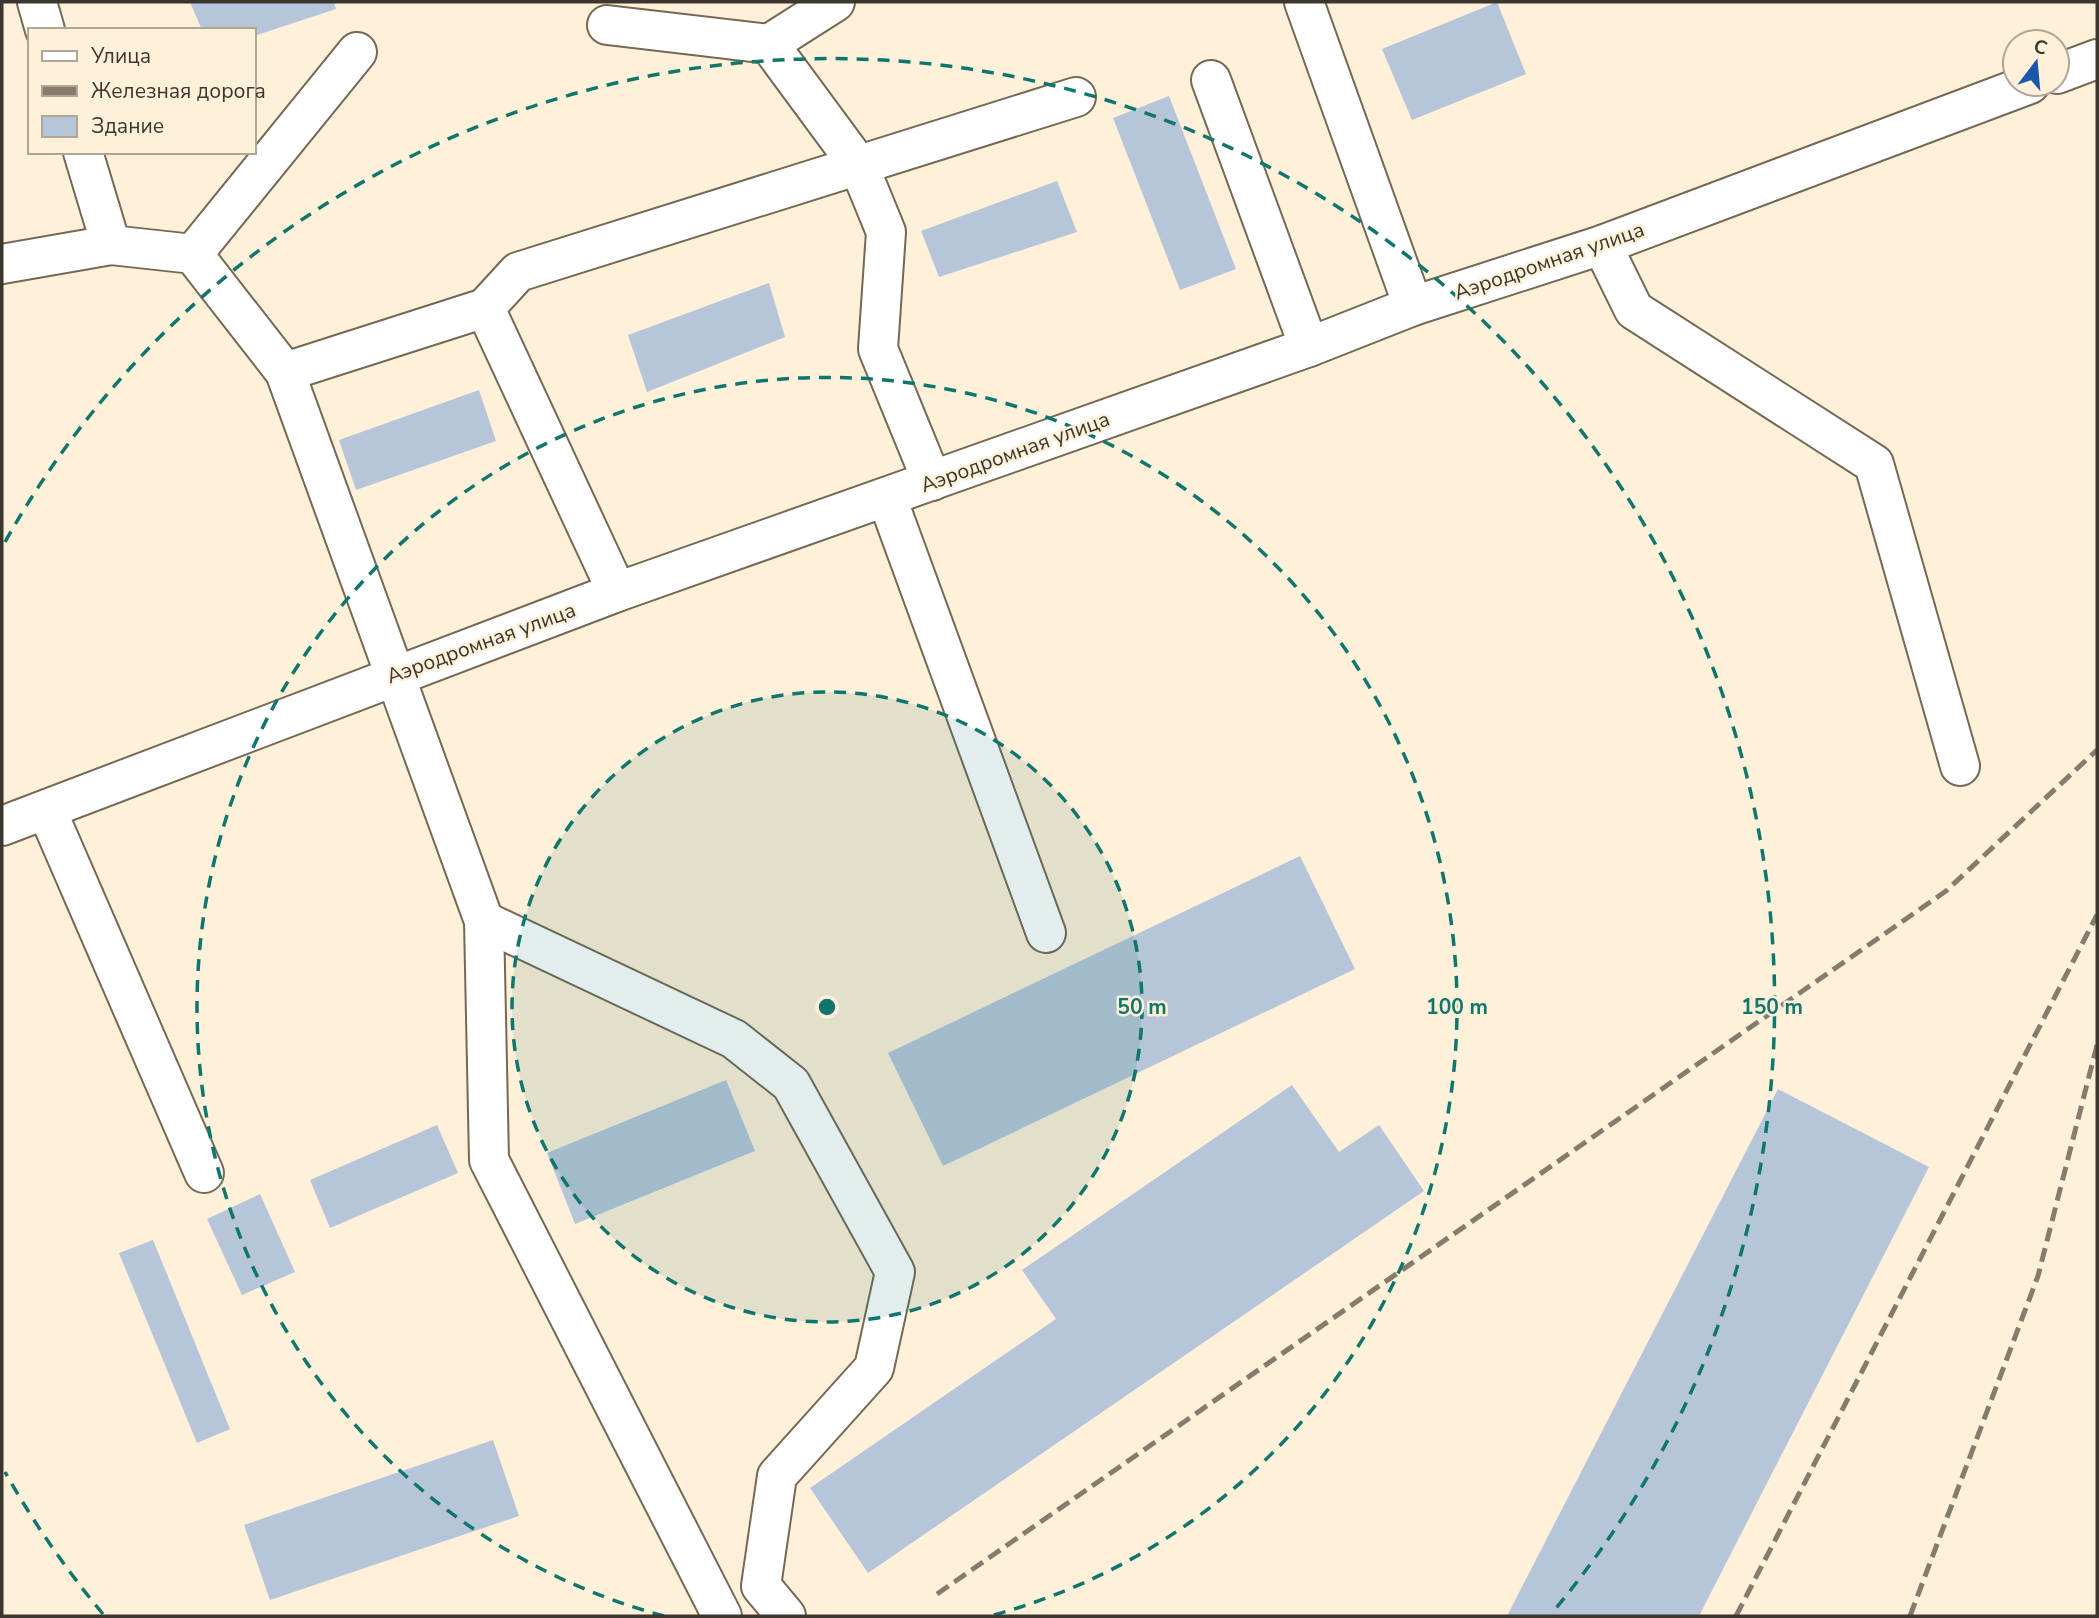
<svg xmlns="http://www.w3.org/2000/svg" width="2099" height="1618" viewBox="0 0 2099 1618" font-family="'Nunito Sans',sans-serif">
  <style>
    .building { fill: #b6c5da }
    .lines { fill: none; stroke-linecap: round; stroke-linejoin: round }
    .minor-casing { stroke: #756854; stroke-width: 42 }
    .major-casing { stroke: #756854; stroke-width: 42 }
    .minor { stroke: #fff; stroke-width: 38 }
    .major { stroke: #fff; stroke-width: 38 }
    .rail { stroke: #857c6e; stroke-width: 5; stroke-dasharray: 14 7; stroke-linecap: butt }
    .ring { fill: none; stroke: #0f766e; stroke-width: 3.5; stroke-dasharray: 12 9 }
    .labels { text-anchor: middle; stroke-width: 5; stroke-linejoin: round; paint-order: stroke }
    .street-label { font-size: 21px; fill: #3c372e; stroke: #fff0d9 }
    .centre { fill: #0f766e; stroke: #fff0d9; stroke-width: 3.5 }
    .ring-label { font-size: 21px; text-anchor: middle; font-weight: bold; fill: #0f766e; stroke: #fff0d9; stroke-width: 5; stroke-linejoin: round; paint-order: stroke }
  </style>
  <rect width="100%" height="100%" fill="#fff0d9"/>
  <g class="building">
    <polygon points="190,2 334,2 336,9 254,36 254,30 202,30"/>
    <polygon points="1497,2 1526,74 1412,120 1382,49"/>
    <polygon points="1169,96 1236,269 1180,290 1113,118"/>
    <polygon points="1057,181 1077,232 939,277 921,231"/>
    <polygon points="769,283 785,337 647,392 628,335"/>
    <polygon points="479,390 496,441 356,490 339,440"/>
    <polygon points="1300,856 1355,969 943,1166 888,1053"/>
    <polygon points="726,1080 755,1151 575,1224 547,1153"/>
    <polygon points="1292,1085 1339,1152 1379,1125 1424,1191 868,1573 810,1488 1056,1319 1022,1270"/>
    <polygon points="1778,1089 1929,1167 1699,1616 1507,1616"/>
    <polygon points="437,1125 458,1173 330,1228 310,1180"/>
    <polygon points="260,1194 295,1272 242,1295 207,1219"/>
    <polygon points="153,1240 230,1429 197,1443 119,1253"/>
    <polygon points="493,1440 519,1516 270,1600 244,1525"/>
  </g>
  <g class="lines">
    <defs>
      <g id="minor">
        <polyline points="37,2 45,30"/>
        <polyline points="1304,2 1413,306"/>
        <polyline points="607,25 769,44 859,166 886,232 878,349 932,481"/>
        <polyline points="769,44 835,2"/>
        <polyline points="1211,80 1309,347"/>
        <polyline points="83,152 111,245 193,254 285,372 484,921 489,1160 722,1616"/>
        <polyline points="1602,245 1634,310 1874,464 1960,766"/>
        <polyline points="193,254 357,52"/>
        <polyline points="2,264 111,245"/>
        <polyline points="285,372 485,308"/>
        <polyline points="887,498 1046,933"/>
        <polyline points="617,592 485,308 518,272 1076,97"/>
        <polyline points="47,811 204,1173"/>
        <polyline points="484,921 734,1039 791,1084 895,1272 874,1368 777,1476 761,1586 786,1616"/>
      </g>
      <g id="major">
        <polyline points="2057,74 2097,59"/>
        <polyline points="2,826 617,592 1309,347 1413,306 1602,245 2030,84"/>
      </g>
    </defs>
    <use href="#minor" class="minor-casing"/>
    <use href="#major" class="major-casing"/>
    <use href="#minor" class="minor"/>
    <use href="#major" class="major"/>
    <g class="rail">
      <polyline points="937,1594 1946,891 2097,750"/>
      <polyline points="1736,1616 2097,915"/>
      <polyline points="1910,1616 2038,1276 2097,1045"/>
    </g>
  </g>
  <circle cx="827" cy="1007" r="315" fill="#0f766e" fill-opacity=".12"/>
  <g class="ring">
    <circle cx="827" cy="1007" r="315"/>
    <path d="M664 1616A630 630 0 1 1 990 1616"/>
    <path d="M103 1614A945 945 0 0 1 5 1472M5 542A945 945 0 1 1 1551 1614"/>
  </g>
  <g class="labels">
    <g class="street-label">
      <text transform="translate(1549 261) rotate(-19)" y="7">Аэродромная улица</text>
      <text transform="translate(1015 452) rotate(-20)" y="7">Аэродромная улица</text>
      <text transform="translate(481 643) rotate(-20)" y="7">Аэродромная улица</text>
    </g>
  </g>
  <circle cx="827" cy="1007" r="10" class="centre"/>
  <g class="ring-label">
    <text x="1142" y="1014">50 m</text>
    <text x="1457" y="1014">100 m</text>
    <text x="1772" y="1014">150 m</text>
  </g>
  <rect width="2099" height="1618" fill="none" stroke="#3c372e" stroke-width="7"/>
  <rect x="28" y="28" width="228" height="126" fill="#fff0d9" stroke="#b1a695" stroke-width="2"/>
  <rect x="42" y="51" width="35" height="10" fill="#ffffff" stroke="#b1a695" stroke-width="2"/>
  <text x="91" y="63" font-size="21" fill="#3c372e">Улица</text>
  <rect x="42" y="86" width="35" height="10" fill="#857c6e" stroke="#b1a695" stroke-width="2"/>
  <text x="91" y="98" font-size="21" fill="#3c372e">Железная дорога</text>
  <rect x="42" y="116" width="35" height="21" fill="#b6c5da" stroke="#b1a695" stroke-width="2"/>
  <text x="91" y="133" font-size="21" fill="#3c372e">Здание</text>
  <g transform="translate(2036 63) rotate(16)"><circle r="33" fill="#fff0d9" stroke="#b1a695" stroke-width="2"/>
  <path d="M0-5L12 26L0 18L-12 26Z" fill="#1b58a9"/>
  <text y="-10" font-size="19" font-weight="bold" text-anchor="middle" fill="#3c372e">С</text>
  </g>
</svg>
